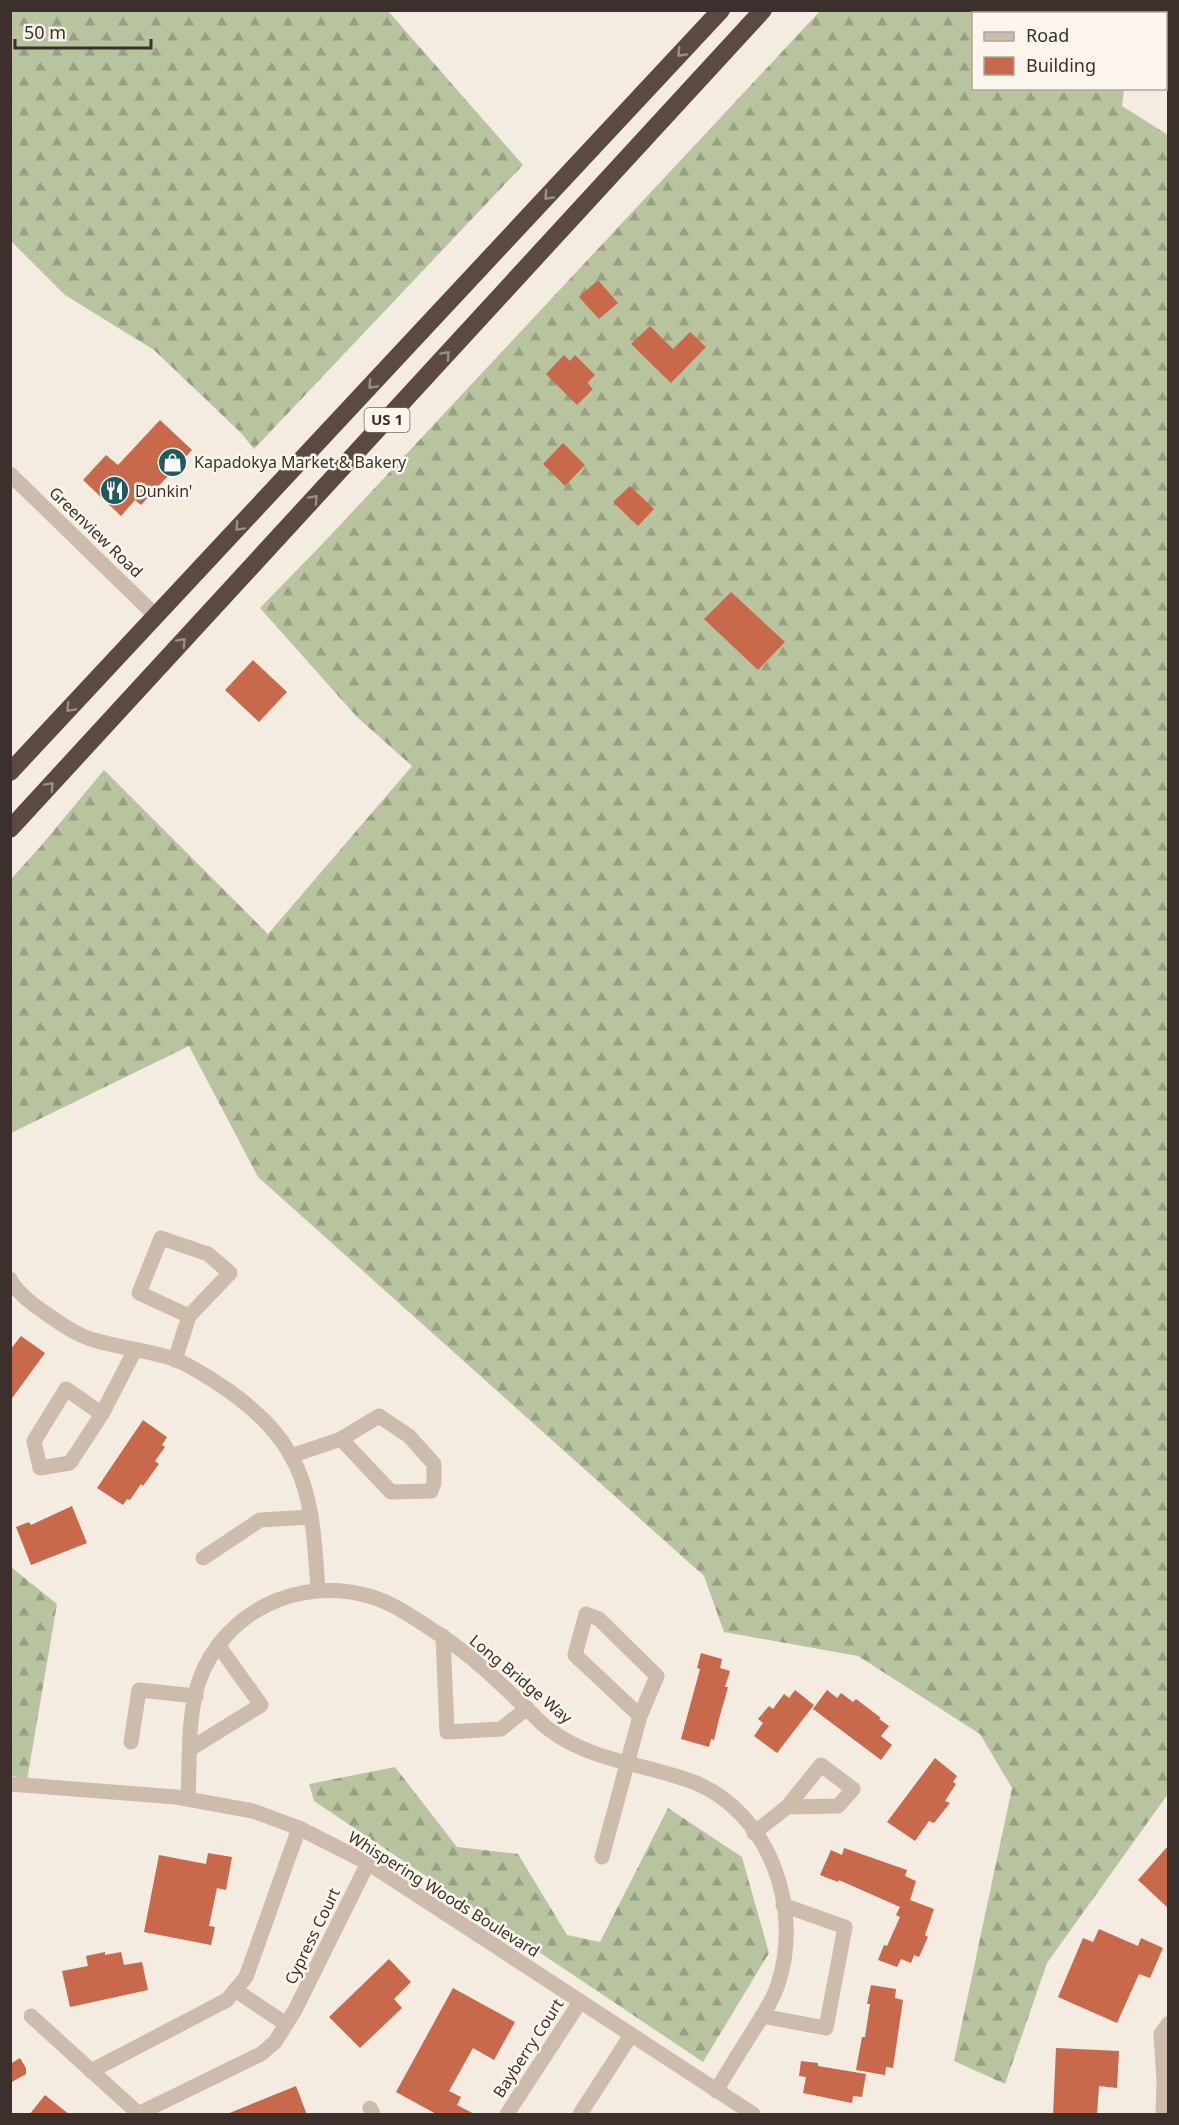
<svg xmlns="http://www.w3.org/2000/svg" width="1179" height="2125" viewBox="0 0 1179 2125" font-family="'Noto Sans',sans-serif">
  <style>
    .forest { fill: url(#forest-firs) }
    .building { fill: #c8694b }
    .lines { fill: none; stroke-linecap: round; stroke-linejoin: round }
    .street { stroke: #cdbbac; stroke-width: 15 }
    .highway { stroke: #5c4a42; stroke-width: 18 }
    .oneway { stroke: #9c8e87 }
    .labels { text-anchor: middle; stroke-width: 5; stroke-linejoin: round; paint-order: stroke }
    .shield { fill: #fbf5ee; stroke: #756b66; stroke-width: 1.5 }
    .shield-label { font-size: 15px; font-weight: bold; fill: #3b302b }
    .poi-label { font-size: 16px; fill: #3b302b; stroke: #fbf5ee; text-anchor: start }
    .street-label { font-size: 16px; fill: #3b302b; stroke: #fbf5ee }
  </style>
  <defs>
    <pattern id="forest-firs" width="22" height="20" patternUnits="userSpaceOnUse" patternTransform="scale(1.5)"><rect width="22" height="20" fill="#b8c4a0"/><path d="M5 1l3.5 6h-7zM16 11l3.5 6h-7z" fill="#97a083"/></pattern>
  </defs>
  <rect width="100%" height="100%" fill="#f4ebe1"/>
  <g class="forest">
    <polygon points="10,11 388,11 523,165 254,449 241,433 154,350 65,295 11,241"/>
    <polygon points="820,11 1138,11 1137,14 974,14 974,88 1124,89 1122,106 1168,135 1168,1794 1047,1963 1005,2084 954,2061 1012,1788 980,1734 858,1656 724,1632 704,1576 258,1177 189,1046 11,1133 11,879 40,847 104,770 268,934 412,766 357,717 260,608 328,538"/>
    <polygon points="11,1567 57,1604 27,1780 11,1775"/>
    <polygon points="395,1767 457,1847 518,1854 567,1935 600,1942 668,1808 742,1857 769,1953 703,2062 314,1801 309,1784"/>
  </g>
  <g class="building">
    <polygon points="598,280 618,303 599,319 579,297"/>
    <polygon points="650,326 673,349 690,332 706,347 671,383 631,344"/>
    <polygon points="564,355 570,361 575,355 595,375 587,383 593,389 577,405 546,374"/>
    <polygon points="160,420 192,450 141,505 135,500 121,516 83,480 106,455 118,465"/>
    <polygon points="563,443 585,465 565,486 543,464"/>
    <polygon points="630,486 654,509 638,526 613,502"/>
    <polygon points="731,592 785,642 758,670 704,619"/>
    <polygon points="253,660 287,692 259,722 225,690"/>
    <polygon points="21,1336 45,1353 10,1401 10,1350"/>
    <polygon points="143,1420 167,1437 162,1445 165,1447 155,1461 159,1464 143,1486 141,1484 130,1500 127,1499 123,1505 97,1488"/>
    <polygon points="72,1506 87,1543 31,1565 16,1527 29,1522 31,1525"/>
    <polygon points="701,1653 722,1659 720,1668 730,1671 725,1687 728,1687 718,1723 714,1740 711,1739 709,1747 681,1739 700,1669 697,1668"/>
    <polygon points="795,1690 814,1705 777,1753 754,1736 763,1723 758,1719 769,1706 773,1709 784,1694 789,1698"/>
    <polygon points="827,1690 837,1698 841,1693 853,1702 856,1699 881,1718 879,1719 889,1726 881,1736 892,1745 881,1760 813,1709"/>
    <polygon points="935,1758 957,1776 953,1782 956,1784 945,1801 950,1803 934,1823 929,1821 915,1841 887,1822"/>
    <polygon points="1168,1846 1168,1908 1138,1880"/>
    <polygon points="844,1848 907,1870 905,1876 916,1881 910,1900 934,1909 925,1935 928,1937 919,1957 914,1955 911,1963 901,1959 897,1967 878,1960 884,1945 887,1946 900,1917 896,1915 900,1907 839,1880 838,1882 820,1875 831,1850 842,1855"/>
    <polygon points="208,1853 232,1857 226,1890 217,1888 209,1926 215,1927 211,1945 144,1932 159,1855 206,1864"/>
    <polygon points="1099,1929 1138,1946 1141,1938 1163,1948 1150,1978 1139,1974 1117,2023 1058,1997 1083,1938 1093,1942"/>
    <polygon points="105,1952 105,1955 121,1952 124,1965 142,1962 148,1990 70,2007 62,1971 88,1966 86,1956"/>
    <polygon points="389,1959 411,1982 394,1999 402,2008 360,2048 329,2017"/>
    <polygon points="871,1985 896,1989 895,1998 903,2000 893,2068 886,2067 885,2075 856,2070 862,2037 865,2037 870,2004 867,2004"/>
    <polygon points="453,1988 515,2022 494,2060 473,2048 449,2091 461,2097 457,2105 476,2115 438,2115 396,2092"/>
    <polygon points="1056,2048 1119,2051 1117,2088 1099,2086 1097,2115 1053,2115"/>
    <polygon points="20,2058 26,2068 26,2074 10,2083 10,2064"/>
    <polygon points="801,2061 818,2063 818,2066 866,2074 862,2097 853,2096 852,2103 803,2093 806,2077 799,2076"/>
    <polygon points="296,2086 307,2115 227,2115 227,2114"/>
    <polygon points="45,2095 70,2115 29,2115"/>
  </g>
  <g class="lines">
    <g class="street">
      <polyline points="10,474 156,616"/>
      <path d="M 10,1279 C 19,1296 38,1308 54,1319 C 66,1327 79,1336 94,1340 C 120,1348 148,1350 174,1359 C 192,1366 213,1380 229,1391 C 309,1448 312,1499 318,1590"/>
      <polyline points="175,1360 189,1316 139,1293 161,1238 208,1254 230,1273 189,1316"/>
      <polyline points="102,1414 70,1463 40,1468 34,1441 66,1389 102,1414 135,1350"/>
      <polyline points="291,1456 341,1439 379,1416 409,1436 434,1464 434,1483 431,1491 391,1492 341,1439"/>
      <polyline points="203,1558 260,1520 311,1517"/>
      <polyline points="443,1636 447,1732 501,1729 527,1708"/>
      <polyline points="131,1742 139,1690 196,1696"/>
      <polyline points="190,1749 261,1705 218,1645"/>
      <polyline points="10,1784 176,1797 253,1811 299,1828 368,1863 753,2114"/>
      <path d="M 188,1799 C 190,1760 187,1718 199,1681 C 224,1611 299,1576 369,1596 C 394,1603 419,1621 440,1635 C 470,1654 500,1683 526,1708 C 534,1715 541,1724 550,1730 C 592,1762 648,1764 696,1783 C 770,1814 803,1910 778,1984 C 773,2001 762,2016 753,2031 C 740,2051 728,2071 716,2091"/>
      <polyline points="754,1833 787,1807 821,1765 853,1789 838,1806 787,1807"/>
      <polyline points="602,1857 640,1716 657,1676 599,1619 586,1614 575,1655 640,1716"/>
      <polyline points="235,1990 286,2024"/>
      <polyline points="31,2016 139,2114"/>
      <polyline points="762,2016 826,2028 845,1927 783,1905"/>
      <polyline points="91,2071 227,2000 246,1977 299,1828"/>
      <polyline points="370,2108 373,2114"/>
      <polyline points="138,2114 261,2054 275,2042 295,2010 368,1863"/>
      <polyline points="507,2114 580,2002"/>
      <polyline points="580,2114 631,2035"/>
      <polyline points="1163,2114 1164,2080 1161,2034 1168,2024"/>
    </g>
    <g class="highway">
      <polyline points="10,772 721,10"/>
      <polyline points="10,829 763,10"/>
    </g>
  </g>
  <defs><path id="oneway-chevron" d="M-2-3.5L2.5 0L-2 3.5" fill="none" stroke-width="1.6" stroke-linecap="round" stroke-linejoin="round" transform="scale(1.5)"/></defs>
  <g class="oneway">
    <use href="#oneway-chevron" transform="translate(681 53) rotate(133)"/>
    <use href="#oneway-chevron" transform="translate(548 196) rotate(133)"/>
    <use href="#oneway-chevron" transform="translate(446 355) rotate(-47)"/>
    <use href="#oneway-chevron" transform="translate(372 385) rotate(133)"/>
    <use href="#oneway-chevron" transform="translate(314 499) rotate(-47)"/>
    <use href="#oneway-chevron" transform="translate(239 527) rotate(133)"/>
    <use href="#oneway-chevron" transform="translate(182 642) rotate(-47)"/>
    <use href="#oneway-chevron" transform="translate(70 708) rotate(133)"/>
    <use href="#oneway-chevron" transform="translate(50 786) rotate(-47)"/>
  </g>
  <defs>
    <symbol id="shop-disc" viewBox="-11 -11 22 22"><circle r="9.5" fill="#1f5a5e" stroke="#fbf5ee"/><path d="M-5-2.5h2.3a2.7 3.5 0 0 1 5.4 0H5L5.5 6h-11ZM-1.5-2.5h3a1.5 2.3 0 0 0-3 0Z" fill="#fff"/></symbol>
    <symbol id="restaurant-disc" viewBox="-11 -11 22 22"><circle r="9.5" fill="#1f5a5e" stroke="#fbf5ee"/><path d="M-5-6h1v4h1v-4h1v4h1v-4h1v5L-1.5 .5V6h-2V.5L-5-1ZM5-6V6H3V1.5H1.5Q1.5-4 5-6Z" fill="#fff"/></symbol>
  </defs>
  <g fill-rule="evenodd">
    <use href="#shop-disc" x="156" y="446" width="33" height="33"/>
    <use href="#restaurant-disc" x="98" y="474" width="33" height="33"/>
  </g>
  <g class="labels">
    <rect class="shield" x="364.5" y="408" width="45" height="24" rx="4.5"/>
    <g class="shield-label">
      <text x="387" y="425">US 1</text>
    </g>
    <g class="poi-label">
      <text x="194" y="468">Kapadokya Market &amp; Bakery</text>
      <text x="135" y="497">Dunkin'</text>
    </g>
    <g class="street-label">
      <text transform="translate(96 532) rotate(44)" y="6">Greenview Road</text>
      <text transform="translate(521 1679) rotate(40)" y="6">Long Bridge Way</text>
      <text transform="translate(444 1894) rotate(32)" y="6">Whispering Woods Boulevard</text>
      <text transform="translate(312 1936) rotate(-64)" y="6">Cypress Court</text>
      <text transform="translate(528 2048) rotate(-57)" y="6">Bayberry Court</text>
    </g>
  </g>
  <rect width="1179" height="2125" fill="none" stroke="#3b302b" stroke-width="24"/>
  <rect x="972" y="12" width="195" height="78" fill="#fbf5ee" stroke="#aea6a0" stroke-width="1.5"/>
  <rect x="984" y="32" width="30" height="9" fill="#cdbbac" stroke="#aea6a0" stroke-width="1.5"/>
  <text x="1026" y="42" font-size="18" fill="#3b302b">Road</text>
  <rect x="984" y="57" width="30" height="18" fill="#c8694b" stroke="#aea6a0" stroke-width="1.5"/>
  <text x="1026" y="72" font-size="18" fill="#3b302b">Building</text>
  <path d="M15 39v9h136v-9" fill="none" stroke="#3b302b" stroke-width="3"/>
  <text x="24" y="39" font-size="18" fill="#3b302b" stroke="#fbf5ee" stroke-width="4.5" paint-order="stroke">50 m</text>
</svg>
